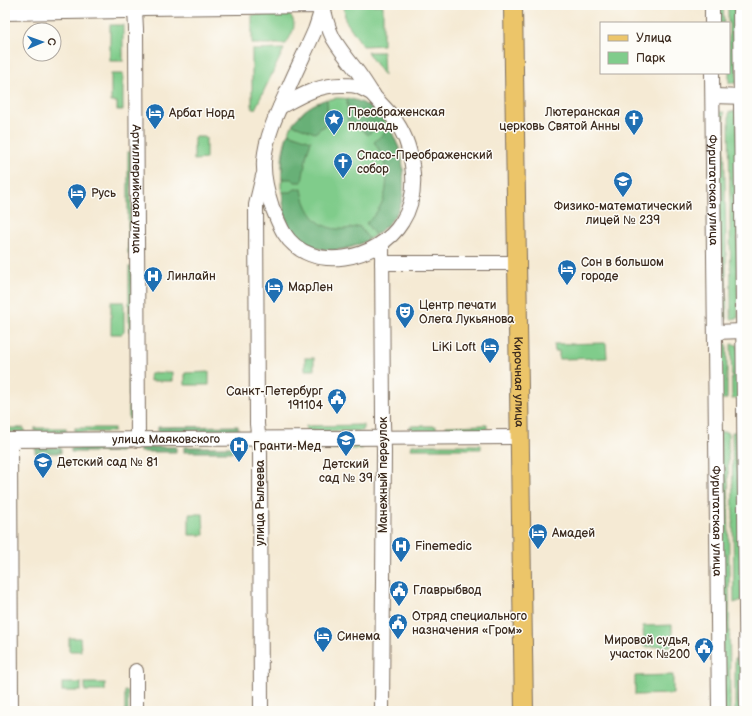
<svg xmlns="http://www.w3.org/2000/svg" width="752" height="716" viewBox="0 0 752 716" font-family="'Balsamiq Sans',sans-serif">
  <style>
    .green { fill: #80cc8b; stroke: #5e7b54 }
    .forest { fill: #68b077; stroke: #526d4a }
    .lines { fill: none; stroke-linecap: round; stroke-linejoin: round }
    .minor-casing { stroke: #7c6d5e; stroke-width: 16 }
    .major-casing { stroke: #7c6d5e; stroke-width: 20 }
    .minor { stroke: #fff; stroke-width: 14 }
    .major { stroke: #ecc569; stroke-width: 18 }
    .labels { text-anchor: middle; stroke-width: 3; stroke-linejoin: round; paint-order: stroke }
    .poi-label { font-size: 12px; fill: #3b2a1e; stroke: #fdfcf7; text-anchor: start }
    .street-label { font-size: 12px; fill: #3b2a1e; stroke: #fdfcf7 }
  </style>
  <rect width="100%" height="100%" fill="#fdfcf7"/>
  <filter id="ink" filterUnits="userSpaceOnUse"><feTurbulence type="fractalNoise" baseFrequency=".025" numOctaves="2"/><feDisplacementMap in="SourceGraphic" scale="8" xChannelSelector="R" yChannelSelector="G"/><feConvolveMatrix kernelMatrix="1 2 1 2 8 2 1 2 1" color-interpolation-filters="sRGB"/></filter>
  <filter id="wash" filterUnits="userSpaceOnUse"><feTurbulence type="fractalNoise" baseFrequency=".012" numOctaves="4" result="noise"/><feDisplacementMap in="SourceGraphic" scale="16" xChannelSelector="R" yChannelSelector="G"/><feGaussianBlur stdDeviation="0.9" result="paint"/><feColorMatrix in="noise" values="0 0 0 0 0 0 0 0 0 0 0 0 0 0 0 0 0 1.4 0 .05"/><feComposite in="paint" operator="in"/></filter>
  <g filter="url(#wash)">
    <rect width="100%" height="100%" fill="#f5ead4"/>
    <g class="green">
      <polygon points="344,5 383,5 383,45 363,46 345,20"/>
      <polygon points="716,5 723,5 724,23 716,23"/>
      <polygon points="728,5 736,5 737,83 729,83 729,23 728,23"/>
      <path d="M 285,14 L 291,16 C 298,26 291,35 286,44 L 252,44 L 252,15 Z"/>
      <rect x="110" y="25" width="13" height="36"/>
      <polygon points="284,49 255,109 252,109 252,50"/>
      <polygon points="367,52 383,52 384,76"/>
      <polygon points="111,74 123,74 123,110 117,110 117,102 111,102"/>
      <path d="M 337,98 C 355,98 367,103 380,116 C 384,120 389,125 391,130 C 394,137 397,143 400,150 C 404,163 405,191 401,204 C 392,227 364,247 340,250 C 333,251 326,250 319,248 C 308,246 298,240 292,230 C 284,218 283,204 282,190 L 281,189 L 281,182 L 282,182 C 282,170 281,158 284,147 C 290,119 308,101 337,98 Z"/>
      <polygon points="737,111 738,318 731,319 729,112"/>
      <polygon points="717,112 724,112 727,319 720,318"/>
      <polygon points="194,137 206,137 206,159 194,160"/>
      <rect x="128" y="152" width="3" height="101"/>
      <rect x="129" y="267" width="3" height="64"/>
      <polygon points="111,302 124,302 124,332 122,334 111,334"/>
      <polygon points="606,343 607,358 559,359 559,351 555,351 554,344"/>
      <polygon points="722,344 727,344 727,399 720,399"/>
      <polygon points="731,344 738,345 740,398 732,399"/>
      <rect x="305" y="358" width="9" height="12"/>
      <polygon points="172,372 172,381 150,381 150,375 152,373"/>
      <polygon points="209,372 209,385 185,385 185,373"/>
      <rect x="129" y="374" width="3" height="45"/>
      <polygon points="363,425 363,431 306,431 306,426"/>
      <polygon points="487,425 487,430 446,430 446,426"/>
      <polygon points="410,426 436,426 436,431 410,430"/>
      <polygon points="5,428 24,428 25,432 5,432"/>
      <rect x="35" y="428" width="31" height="4"/>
      <rect x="75" y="428" width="39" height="4"/>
      <polygon points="720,432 728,432 730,711 723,711"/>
      <polygon points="732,432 740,432 742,600 734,603"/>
      <polygon points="363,445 362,449 282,449 282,446"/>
      <polygon points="412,445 481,445 481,449 411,449"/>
      <polygon points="189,514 203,514 204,535 189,535"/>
      <polygon points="672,625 672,646 644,647 643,626"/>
      <polygon points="69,638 80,638 81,651 69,651"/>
      <polygon points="735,658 742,661 743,711 735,711"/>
      <polygon points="673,675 673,694 635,695 635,676"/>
      <rect x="62" y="683" width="19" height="8"/>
      <rect x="85" y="683" width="20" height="8"/>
      <rect x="125" y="691" width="3" height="20"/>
    </g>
    <g class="forest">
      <path d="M 347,98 C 365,102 371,107 384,120 L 368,135 C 362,129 356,126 348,124 Z"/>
      <path d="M 327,99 L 328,125 L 321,128 L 315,133 L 292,124 C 304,110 310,105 327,99 Z"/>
      <path d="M 390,128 C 393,135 397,143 400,151 C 404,165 405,190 401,204 C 396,217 386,227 375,235 L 366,223 C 387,206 391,181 382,156 C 380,151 377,147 374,142 Z"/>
      <path d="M 288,133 L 311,141 L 307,153 L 302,182 L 295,182 L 292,179 L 282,179 C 282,162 283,149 288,133 Z"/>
      <path d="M 295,189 L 302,189 C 303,194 304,200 306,204 C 316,229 336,233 359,226 L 369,239 C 346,253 309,256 292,231 C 284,220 283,206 283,192 L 291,192 Z"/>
      <polygon points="238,426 238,431 158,432 158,427"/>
      <polygon points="61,447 61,453 35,453 35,448"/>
      <polygon points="121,447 121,452 71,452 71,448"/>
      <rect x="140" y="447" width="36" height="5"/>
      <rect x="184" y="447" width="52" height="5"/>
    </g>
  </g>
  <g filter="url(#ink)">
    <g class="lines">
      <defs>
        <g id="minor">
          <path d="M 323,5 C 325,16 328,28 333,38 C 340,50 349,61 357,71 C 363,79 368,87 373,95 C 379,102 386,109 392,116 C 403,130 410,147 412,165 C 415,185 413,205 402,222 C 379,260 310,275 284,233 C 279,225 276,216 272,207 C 267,192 263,177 264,161 C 266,135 278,111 289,87 C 297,68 307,49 315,30 C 318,22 320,14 323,6"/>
          <polyline points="712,5 712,23"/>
          <polyline points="740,5 747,711"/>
          <path id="s1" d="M 135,10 L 136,29 L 138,440"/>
          <polyline points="5,13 126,11 143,8 323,6"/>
          <path id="s2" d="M 712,73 L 719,711"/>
          <polyline points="713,96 747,97"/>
          <path d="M 280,107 C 300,96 319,84 344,85 C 349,85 354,85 359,87 C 364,89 368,92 373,94"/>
          <polyline points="382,263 508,263"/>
          <polyline points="715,332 743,331"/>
          <path id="s3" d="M 5,440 L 520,437"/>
          <polyline points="10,440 11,711"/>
          <polyline points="136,671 136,711"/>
          <polyline points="261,711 260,452 257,424 256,205 263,176"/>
          <polyline points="382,711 384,450 383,423 382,243"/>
        </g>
        <g id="major">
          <path id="s4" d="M 513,5 L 524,711"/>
        </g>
      </defs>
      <use href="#minor" class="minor-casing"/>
      <use href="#major" class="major-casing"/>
      <use href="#minor" class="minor"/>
      <use href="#major" class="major"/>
    </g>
  </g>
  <defs>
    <symbol id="hotel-pin" viewBox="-11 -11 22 30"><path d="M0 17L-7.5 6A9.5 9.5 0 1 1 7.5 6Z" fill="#1f6fb2" stroke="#fdfcf7"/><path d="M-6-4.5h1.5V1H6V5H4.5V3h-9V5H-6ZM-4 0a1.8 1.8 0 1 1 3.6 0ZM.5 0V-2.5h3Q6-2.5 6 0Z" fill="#fff"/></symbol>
    <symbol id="sight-pin" viewBox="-11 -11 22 30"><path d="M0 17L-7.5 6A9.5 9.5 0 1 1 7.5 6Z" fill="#1f6fb2" stroke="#fdfcf7"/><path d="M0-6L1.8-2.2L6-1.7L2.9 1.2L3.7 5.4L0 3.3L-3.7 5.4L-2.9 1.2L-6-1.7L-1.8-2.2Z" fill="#fff"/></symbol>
    <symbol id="church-pin" viewBox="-11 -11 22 30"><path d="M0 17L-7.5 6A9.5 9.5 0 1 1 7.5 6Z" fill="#1f6fb2" stroke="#fdfcf7"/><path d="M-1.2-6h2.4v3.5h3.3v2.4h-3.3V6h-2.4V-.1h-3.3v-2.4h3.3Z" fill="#fff"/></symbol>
    <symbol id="school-pin" viewBox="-11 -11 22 30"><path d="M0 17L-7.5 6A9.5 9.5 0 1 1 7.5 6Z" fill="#1f6fb2" stroke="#fdfcf7"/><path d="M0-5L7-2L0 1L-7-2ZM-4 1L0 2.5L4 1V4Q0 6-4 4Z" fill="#fff"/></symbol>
    <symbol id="hospital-pin" viewBox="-11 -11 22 30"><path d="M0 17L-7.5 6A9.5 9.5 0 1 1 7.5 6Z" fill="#1f6fb2" stroke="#fdfcf7"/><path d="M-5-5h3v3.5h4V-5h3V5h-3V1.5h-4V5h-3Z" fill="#fff"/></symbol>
    <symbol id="theatre-pin" viewBox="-11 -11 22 30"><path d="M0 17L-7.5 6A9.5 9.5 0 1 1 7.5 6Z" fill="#1f6fb2" stroke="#fdfcf7"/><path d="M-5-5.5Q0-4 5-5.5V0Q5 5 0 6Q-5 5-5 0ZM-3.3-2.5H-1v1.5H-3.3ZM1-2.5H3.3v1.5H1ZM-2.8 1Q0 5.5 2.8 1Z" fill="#fff"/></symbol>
    <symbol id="civic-pin" viewBox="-11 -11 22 30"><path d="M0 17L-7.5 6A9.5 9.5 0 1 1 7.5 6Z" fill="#1f6fb2" stroke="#fdfcf7"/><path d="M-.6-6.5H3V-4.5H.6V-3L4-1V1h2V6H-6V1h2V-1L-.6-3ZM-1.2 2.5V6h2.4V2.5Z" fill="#fff"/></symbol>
  </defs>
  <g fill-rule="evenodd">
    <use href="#hotel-pin" x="144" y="102" width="22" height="30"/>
    <use href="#sight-pin" x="323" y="108" width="22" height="30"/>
    <use href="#church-pin" x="623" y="108" width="22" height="30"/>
    <use href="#church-pin" x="332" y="151" width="22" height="30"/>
    <use href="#school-pin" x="612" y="170" width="22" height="30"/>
    <use href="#hotel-pin" x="66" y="182" width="22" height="30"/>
    <use href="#hotel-pin" x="556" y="258" width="22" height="30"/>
    <use href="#hospital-pin" x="142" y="265" width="22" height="30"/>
    <use href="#hotel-pin" x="263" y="276" width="22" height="30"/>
    <use href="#theatre-pin" x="394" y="301" width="22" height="30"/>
    <use href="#hotel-pin" x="479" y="336" width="22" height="30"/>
    <use href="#civic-pin" x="326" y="387" width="22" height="30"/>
    <use href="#school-pin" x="335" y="429" width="22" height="30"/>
    <use href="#hospital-pin" x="228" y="435" width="22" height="30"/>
    <use href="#school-pin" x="32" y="451" width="22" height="30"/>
    <use href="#hotel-pin" x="527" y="522" width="22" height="30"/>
    <use href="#hospital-pin" x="390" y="535" width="22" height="30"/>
    <use href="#civic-pin" x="388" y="579" width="22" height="30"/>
    <use href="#civic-pin" x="387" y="612" width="22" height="30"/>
    <use href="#hotel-pin" x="312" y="625" width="22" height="30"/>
    <use href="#civic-pin" x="693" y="636" width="22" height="30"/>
  </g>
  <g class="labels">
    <g class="poi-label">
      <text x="348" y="116">Преображенская<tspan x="348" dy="14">площадь</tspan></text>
      <text x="620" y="116" text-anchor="end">Лютеранская<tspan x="620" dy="14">церковь Святой Анны</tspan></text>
      <text x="169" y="117">Арбат Норд</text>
      <text x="357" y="159">Спасо-Преображенский<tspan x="357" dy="14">собор</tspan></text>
      <text x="91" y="197">Русь</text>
      <text x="623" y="210" text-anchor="middle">Физико-математический<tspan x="623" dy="14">лицей № 239</tspan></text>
      <text x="581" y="266">Сон в большом<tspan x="581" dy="14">городе</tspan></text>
      <text x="167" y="280">Линлайн</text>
      <text x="288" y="291">МарЛен</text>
      <text x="419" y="309">Центр печати<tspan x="419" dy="14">Олега Лукьянова</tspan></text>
      <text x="476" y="351" text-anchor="end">LiKi Loft</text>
      <text x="323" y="395" text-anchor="end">Санкт-Петербург<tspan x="323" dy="14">191104</tspan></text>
      <text x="253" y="450">Гранти-Мед</text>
      <text x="57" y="466">Детский сад № 81</text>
      <text x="346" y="468" text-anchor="middle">Детский<tspan x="346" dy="14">сад № 39</tspan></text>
      <text x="552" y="537">Амадей</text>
      <text x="415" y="550">Finemedic</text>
      <text x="413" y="594">Главрыбвод</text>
      <text x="412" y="620">Отряд специального<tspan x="412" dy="14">назначения «Гром»</tspan></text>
      <text x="337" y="640">Синема</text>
      <text x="690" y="644" text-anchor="end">Мировой судья,<tspan x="690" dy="14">участок №200</tspan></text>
    </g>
    <g class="street-label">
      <text dy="4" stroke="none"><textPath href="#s1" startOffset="179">Артиллерийская улица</textPath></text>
      <text dy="4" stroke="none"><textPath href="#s2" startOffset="117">Фурштатская улица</textPath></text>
      <text dy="4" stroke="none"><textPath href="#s4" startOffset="377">Кирочная улица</textPath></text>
      <text dy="4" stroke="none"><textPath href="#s3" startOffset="161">улица Маяковского</textPath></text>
      <text transform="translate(383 475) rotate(-90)" y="4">Манежный переулок</text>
      <text transform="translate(260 503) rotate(-90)" y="4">улица Рылеева</text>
      <text dy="4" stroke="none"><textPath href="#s2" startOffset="448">Фурштатская улица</textPath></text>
    </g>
  </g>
  <rect width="752" height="716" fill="none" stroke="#fdfcf7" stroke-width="20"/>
  <rect x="600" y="22" width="130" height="52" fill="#fdfcf7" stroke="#afa8a0"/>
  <rect x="608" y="35" width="20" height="6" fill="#ecc569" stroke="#afa8a0"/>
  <text x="636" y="42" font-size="12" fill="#3b2a1e">Улица</text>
  <rect x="608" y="52" width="20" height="12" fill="#80cc8b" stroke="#afa8a0"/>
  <text x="636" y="62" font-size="12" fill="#3b2a1e">Парк</text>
  <g transform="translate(42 42) rotate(88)"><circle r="19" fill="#fdfcf7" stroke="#afa8a0"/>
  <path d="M0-3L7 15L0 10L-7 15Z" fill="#1f6fb2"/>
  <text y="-6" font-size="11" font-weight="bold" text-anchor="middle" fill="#3b2a1e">С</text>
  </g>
</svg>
